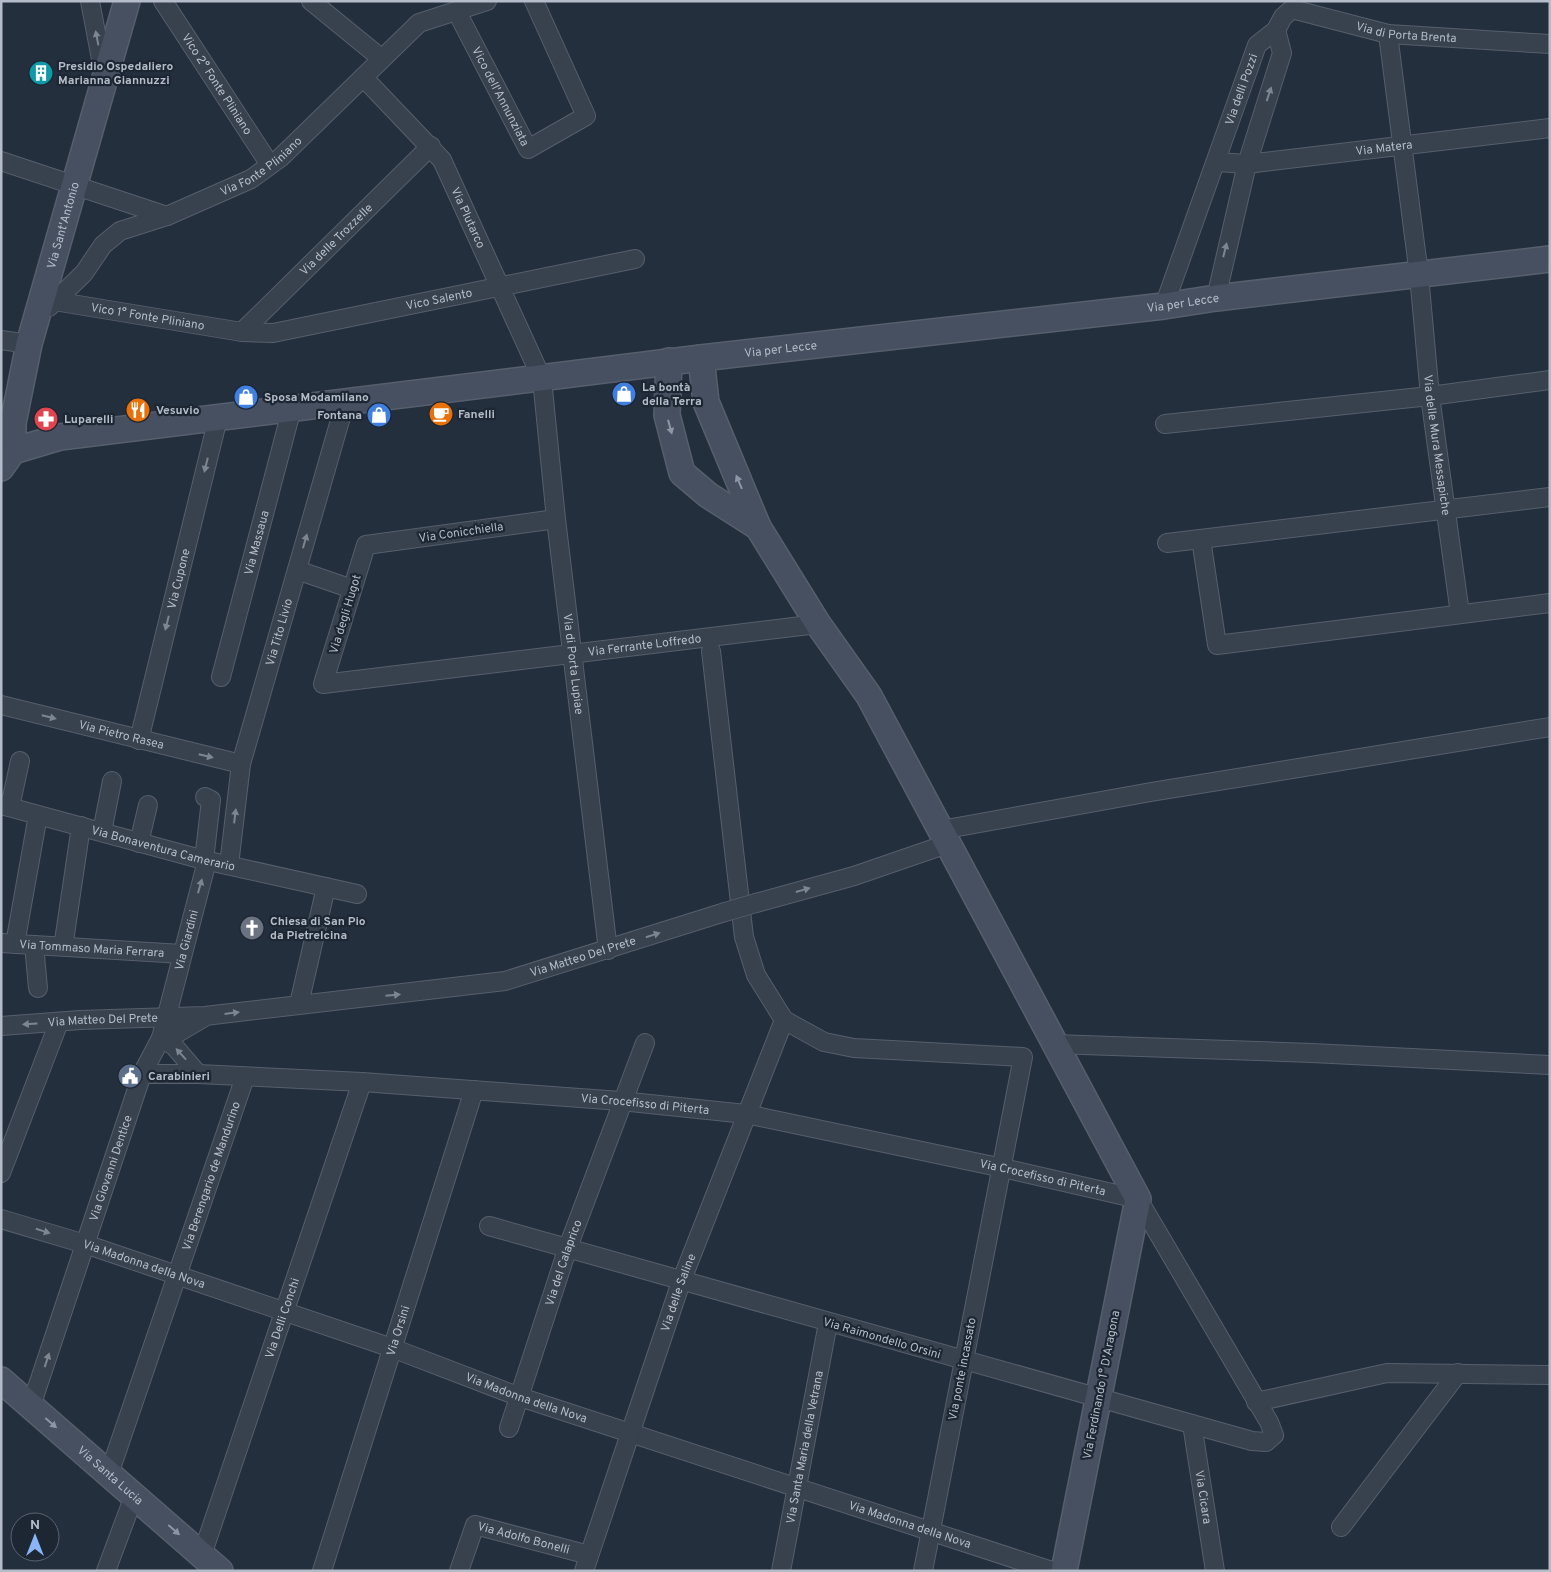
<svg xmlns="http://www.w3.org/2000/svg" width="1551" height="1572" viewBox="0 0 1551 1572" font-family="Overpass,sans-serif">
  <style>
    .lines { fill: none; stroke-linecap: round; stroke-linejoin: round }
    .street-casing { stroke: #565f6c; stroke-width: 20 }
    .secondary-casing { stroke: #565f6c; stroke-width: 28 }
    .street { stroke: #38414e; stroke-width: 18 }
    .secondary { stroke: #465061; stroke-width: 25 }
    .street-bridge-casing { stroke: #565f6c; stroke-width: 20; stroke-linecap: butt }
    .street-bridge { stroke: #38414e; stroke-width: 18 }
    .oneway { fill: #7c8592 }
    .oneway2 { fill: #8e96a5 }
    .labels { text-anchor: middle; stroke-width: 4.5; stroke-linejoin: round; paint-order: stroke }
    .street-label { font-size: 12px; fill: #b4bcc9; stroke: #1d2633 }
    .poi-label { font-size: 12px; font-weight: bold; fill: #b4bcc9; stroke: #1d2633; text-anchor: start }
  </style>
  <rect width="100%" height="100%" fill="#242f3e"/>
  <g class="lines">
    <defs>
      <g id="street">
        <polyline points="90,1 104,75"/>
        <path id="s1" d="M 163,1 L 270,165"/>
        <polyline points="311,1 382,59"/>
        <path id="s2" d="M 457,12 L 528,149 L 586,116 L 534,1"/>
        <path id="s3" d="M 1276,30 L 1283,17 L 1292,9 L 1388,34 L 1550,44"/>
        <path id="s4" d="M 1388,34 L 1419,275 L 1430,396 L 1460,614"/>
        <path id="s5" d="M 363,77 L 442,160 L 542,379 L 556,519 L 608,950"/>
        <polyline points="1,161 167,216"/>
        <path id="s6" d="M 1217,162 L 1247,164 L 1550,128"/>
        <path id="s7" d="M 54,301 L 242,332 L 273,333 L 635,259"/>
        <path id="s8" d="M 1164,306 L 1257,45 L 1276,30 L 1282,53 L 1247,164 L 1216,298"/>
        <path id="s9" d="M 49,307 L 84,273 L 103,245 L 120,231 L 167,216 L 251,179 L 280,158 L 419,23 L 487,1"/>
        <path id="s10" d="M 242,332 L 431,146"/>
        <polyline points="1,340 29,344"/>
        <polyline points="1165,424 1430,396 1550,380"/>
        <path id="s11" d="M 556,519 L 366,545 L 323,684 L 818,624"/>
        <polyline points="1201,539 1217,645 1550,603"/>
        <polyline points="1167,543 1550,497"/>
        <polyline points="297,570 352,589"/>
        <polyline points="711,651 744,937 756,975 784,1020 824,1042 854,1048 1023,1057 923,1571"/>
        <path id="s12" d="M 221,677 L 292,408"/>
        <path id="s13" d="M 1,705 L 241,764"/>
        <path id="s14" d="M 139,740 L 218,418"/>
        <path id="s15" d="M 1,805 L 204,860 L 357,894"/>
        <polyline points="10,807 20,761"/>
        <polyline points="941,830 1151,792 1550,727"/>
        <polyline points="102,832 112,781"/>
        <polyline points="139,843 148,805"/>
        <polyline points="204,860 211,800 205,797"/>
        <path id="s16" d="M 229,865 L 241,764 L 345,403"/>
        <polyline points="756,903 854,876 947,844"/>
        <polyline points="64,941 81,826"/>
        <path id="s17" d="M 1,943 L 182,954"/>
        <polyline points="15,944 38,815"/>
        <polyline points="34,945 38,988"/>
        <polyline points="299,1004 326,887"/>
        <path id="s18" d="M 1,1026 L 80,1020 L 205,1016 L 505,981 L 725,912"/>
        <polyline points="161,1038 174,1046 198,1074"/>
        <polyline points="161,1038 176,1034 203,1018"/>
        <polyline points="1054,1044 1312,1053 1550,1065"/>
        <path id="s19" d="M 142,1074 L 198,1074 L 362,1082 L 621,1101 L 746,1114 L 1003,1168 L 1138,1199 L 1269,1422 L 1274,1435 L 1266,1442 L 1252,1441 L 489,1226"/>
        <polyline points="1,1173 59,1022"/>
        <path id="s20" d="M 1,1219 L 85,1244 L 392,1348 L 520,1397 L 1052,1571"/>
        <polyline points="1256,1402 1387,1373 1550,1375"/>
        <path id="s21" d="M 31,1406 L 142,1074 L 161,1038 L 207,861"/>
        <path id="s22" d="M 1192,1424 L 1215,1571"/>
        <path id="s23" d="M 509,1428 L 568,1247 L 645,1043"/>
        <path id="s24" d="M 109,1474 L 245,1077"/>
        <polyline points="1341,1527 1458,1373"/>
        <path id="s25" d="M 202,1555 L 362,1082"/>
        <polyline points="106,1571 134,1496"/>
        <path id="s26" d="M 322,1571 L 474,1090"/>
        <path id="s27" d="M 459,1571 L 475,1525 L 589,1555"/>
        <path id="s28" d="M 584,1571 L 681,1282 L 784,1020"/>
        <path id="s29" d="M 781,1571 L 828,1323"/>
      </g>
      <g id="secondary">
        <polyline points="701,358 706,402 758,527 818,624 869,696 1138,1199 1064,1571"/>
        <polyline points="669,361 667,415 682,473 708,495 758,527"/>
        <path id="s30" d="M 13,451 L 60,437 L 701,358 L 1164,306 L 1216,298 L 1550,259"/>
        <path id="s31" d="M 13,451 L 13,423 L 29,344 L 127,1"/>
        <polyline points="1,468 13,451"/>
        <path id="s32" d="M 1,1380 L 220,1571"/>
      </g>
    </defs>
    <use href="#street" class="street-casing"/>
    <use href="#secondary" class="secondary-casing"/>
    <use href="#street" class="street"/>
    <use href="#secondary" class="secondary"/>
    <defs>
      <polyline id="street-bridge" points="725,912 756,903"/>
    </defs>
    <use href="#street-bridge" class="street-bridge-casing"/>
    <use href="#street-bridge" class="street-bridge"/>
  </g>
  <defs><path id="oneway-solid" d="M-6-.8H1V-3.2L6.5 0L1 3.2V.8H-6Z" transform="scale(1.25)"/></defs>
  <g class="oneway">
    <use href="#oneway-solid" transform="translate(97 38) rotate(-101)"/>
    <use href="#oneway-solid" transform="translate(1269 94) rotate(-72)"/>
    <use href="#oneway-solid" transform="translate(1225 250) rotate(-76)"/>
    <use href="#oneway-solid" transform="translate(206 465) rotate(104)"/>
    <use href="#oneway-solid" transform="translate(305 541) rotate(-74)"/>
    <use href="#oneway-solid" transform="translate(167 623) rotate(104)"/>
    <use href="#oneway-solid" transform="translate(49 717) rotate(14)"/>
    <use href="#oneway-solid" transform="translate(206 756) rotate(13)"/>
    <use href="#oneway-solid" transform="translate(235 816) rotate(-83)"/>
    <use href="#oneway-solid" transform="translate(200 886) rotate(-74)"/>
    <use href="#oneway-solid" transform="translate(803 890) rotate(-16)"/>
    <use href="#oneway-solid" transform="translate(653 935) rotate(-18)"/>
    <use href="#oneway-solid" transform="translate(393 995) rotate(-5)"/>
    <use href="#oneway-solid" transform="translate(232 1013) rotate(-7)"/>
    <use href="#oneway-solid" transform="translate(30 1024) rotate(176)"/>
    <use href="#oneway-solid" transform="translate(181 1054) rotate(-132)"/>
    <use href="#oneway-solid" transform="translate(43 1231) rotate(17)"/>
    <use href="#oneway-solid" transform="translate(47 1360) rotate(-72)"/>
  </g>
  <g class="oneway2">
    <use href="#oneway-solid" transform="translate(670 427) rotate(75)"/>
    <use href="#oneway-solid" transform="translate(739 482) rotate(-113)"/>
    <use href="#oneway-solid" transform="translate(51 1423) rotate(41)"/>
    <use href="#oneway-solid" transform="translate(174 1530) rotate(41)"/>
  </g>
  <defs>
    <symbol id="building-disc" viewBox="-11 -11 22 22"><circle r="9.5" fill="#0f9aa8" stroke="#1d2633"/><path d="M-4-6H4V6H1V3H-1V6H-4ZM-2.5-4.3h1.7v1.8h-1.7ZM.8-4.3h1.7v1.8H.8ZM-2.5-1h1.7V.8h-1.7ZM.8-1h1.7V.8H.8Z" fill="#fff"/></symbol>
    <symbol id="shop-disc" viewBox="-11 -11 22 22"><circle r="9.5" fill="#3f7fe0" stroke="#1d2633"/><path d="M-5-2.5h2.3a2.7 3.5 0 0 1 5.4 0H5L5.5 6h-11ZM-1.5-2.5h3a1.5 2.3 0 0 0-3 0Z" fill="#fff"/></symbol>
    <symbol id="restaurant-disc" viewBox="-11 -11 22 22"><circle r="9.5" fill="#e8710a" stroke="#1d2633"/><path d="M-5-6h1v4h1v-4h1v4h1v-4h1v5L-1.5 .5V6h-2V.5L-5-1ZM5-6V6H3V1.5H1.5Q1.5-4 5-6Z" fill="#fff"/></symbol>
    <symbol id="cafe-disc" viewBox="-11 -11 22 22"><circle r="9.5" fill="#e8710a" stroke="#1d2633"/><path d="M-5.5-4.5H6V0H3Q3 3.5 0 3.5H-2.5Q-5.5 3.5-5.5 0ZM3-3.2v2h1.7v-2ZM-6 4.5H4V6H-6Z" fill="#fff"/></symbol>
    <symbol id="pharmacy-disc" viewBox="-11 -11 22 22"><circle r="9.5" fill="#e0444e" stroke="#1d2633"/><path d="M-2-6h4v4h4v4h-4v4h-4v-4h-4v-4h4Z" fill="#fff"/></symbol>
    <symbol id="church-disc" viewBox="-11 -11 22 22"><circle r="9.5" fill="#6b7280" stroke="#1d2633"/><path d="M-1.2-6h2.4v3.5h3.3v2.4h-3.3V6h-2.4V-.1h-3.3v-2.4h3.3Z" fill="#fff"/></symbol>
    <symbol id="civic-disc" viewBox="-11 -11 22 22"><circle r="9.5" fill="#5c6f8a" stroke="#1d2633"/><path d="M-.6-6.5H3V-4.5H.6V-3L4-1V1h2V6H-6V1h2V-1L-.6-3ZM-1.2 2.5V6h2.4V2.5Z" fill="#fff"/></symbol>
  </defs>
  <g fill-rule="evenodd">
    <use href="#building-disc" x="27" y="59" width="28" height="28"/>
    <use href="#shop-disc" x="610" y="380" width="28" height="28"/>
    <use href="#shop-disc" x="232" y="383" width="28" height="28"/>
    <use href="#restaurant-disc" x="124" y="396" width="28" height="28"/>
    <use href="#cafe-disc" x="427" y="400" width="28" height="28"/>
    <use href="#shop-disc" x="365" y="401" width="28" height="28"/>
    <use href="#pharmacy-disc" x="32" y="405" width="28" height="28"/>
    <use href="#church-disc" x="238" y="914" width="28" height="28"/>
    <use href="#civic-disc" x="116" y="1062" width="28" height="28"/>
  </g>
  <g class="labels">
    <g class="street-label">
      <text dy="4" stroke="none"><textPath href="#s3" startOffset="144">Via di Porta Brenta</textPath></text>
      <text dy="4" stroke="none"><textPath href="#s1" startOffset="99">Vico 2° Fonte Pliniano</textPath></text>
      <text dy="4" stroke="none"><textPath href="#s8" startOffset="230">Via delli Pozzi</textPath></text>
      <text dy="4" stroke="none"><textPath href="#s2" startOffset="95">Vico dell'Annunziata</textPath></text>
      <text dy="4" stroke="none"><textPath href="#s6" startOffset="168">Via Matera</textPath></text>
      <text dy="4" stroke="none"><textPath href="#s9" startOffset="261">Via Fonte Pliniano</textPath></text>
      <text dy="4" stroke="none"><textPath href="#s5" startOffset="178">Via Plutarco</textPath></text>
      <text dy="4" stroke="none"><textPath href="#s31" startOffset="232">Via Sant'Antonio</textPath></text>
      <text dy="4" stroke="none"><textPath href="#s10" startOffset="132">Via delle Trozzelle</textPath></text>
      <text dy="4" stroke="none"><textPath href="#s7" startOffset="391">Vico Salento</textPath></text>
      <text dy="4" stroke="none"><textPath href="#s30" startOffset="1180">Via per Lecce</textPath></text>
      <text dy="4" stroke="none"><textPath href="#s7" startOffset="95">Vico 1° Fonte Pliniano</textPath></text>
      <text dy="4" stroke="none"><textPath href="#s30" startOffset="775">Via per Lecce</textPath></text>
      <text dy="4" stroke="none"><textPath href="#s4" startOffset="414">Via delle Mura Messapiche</textPath></text>
      <text transform="translate(461 532) rotate(-8)" y="4">Via Conicchiella</text>
      <text dy="4" stroke="none"><textPath href="#s12" startOffset="139">Via Massaua</textPath></text>
      <text dy="4" stroke="none"><textPath href="#s14" startOffset="166">Via Cupone</textPath></text>
      <text transform="translate(345 614) rotate(-73)" y="4">Via degli Hugot</text>
      <text dy="4" stroke="none"><textPath href="#s16" startOffset="239">Via Tito Livio</textPath></text>
      <text dy="4" stroke="none"><textPath href="#s11" startOffset="661">Via Ferrante Loffredo</textPath></text>
      <text dy="4" stroke="none"><textPath href="#s5" startOffset="642">Via di Porta Lupiae</textPath></text>
      <text dy="4" stroke="none"><textPath href="#s13" startOffset="124">Via Pietro Rasea</textPath></text>
      <text dy="4" stroke="none"><textPath href="#s15" startOffset="168">Via Bonaventura Camerario</textPath></text>
      <text dy="4" stroke="none"><textPath href="#s21" startOffset="492">Via Giardini</textPath></text>
      <text dy="4" stroke="none"><textPath href="#s17" startOffset="91">Via Tommaso Maria Ferrara</textPath></text>
      <text dy="4" stroke="none"><textPath href="#s18" startOffset="588">Via Matteo Del Prete</textPath></text>
      <text dy="4" stroke="none"><textPath href="#s18" startOffset="102">Via Matteo Del Prete</textPath></text>
      <text dy="4" stroke="none"><textPath href="#s19" startOffset="504">Via Crocefisso di Piterta</textPath></text>
      <text dy="4" stroke="none"><textPath href="#s21" startOffset="251">Via Giovanni Dentice</textPath></text>
      <text dy="4" stroke="none"><textPath href="#s24" startOffset="315">Via Berengario de Mandurino</textPath></text>
      <text dy="4" stroke="none"><textPath href="#s19" startOffset="909">Via Crocefisso di Piterta</textPath></text>
      <text dy="4" stroke="none"><textPath href="#s20" startOffset="150">Via Madonna della Nova</textPath></text>
      <text dy="4" stroke="none"><textPath href="#s23" startOffset="174">Via del Calaprico</textPath></text>
      <text dy="4" stroke="none"><textPath href="#s28" startOffset="294">Via delle Saline</textPath></text>
      <text dy="4" stroke="none"><textPath href="#s25" startOffset="250">Via Delli Conchi</textPath></text>
      <text dy="4" stroke="none"><textPath href="#s26" startOffset="252">Via Orsini</textPath></text>
      <text transform="translate(882 1338) rotate(16)" y="4">Via Raimondello Orsini</text>
      <text transform="translate(962 1369) rotate(-79)" y="4">Via ponte incassato</text>
      <text transform="translate(1101 1385) rotate(-79)" y="4">Via Ferdinando 1° D'Aragona</text>
      <text dy="4" stroke="none"><textPath href="#s20" startOffset="555">Via Madonna della Nova</textPath></text>
      <text dy="4" stroke="none"><textPath href="#s29" startOffset="126">Via Santa Maria della Vetrana</textPath></text>
      <text dy="4" stroke="none"><textPath href="#s32" startOffset="145">Via Santa Lucia</textPath></text>
      <text dy="4" stroke="none"><textPath href="#s22" startOffset="74">Via Cicara</textPath></text>
      <text dy="4" stroke="none"><textPath href="#s20" startOffset="959">Via Madonna della Nova</textPath></text>
      <text dy="4" stroke="none"><textPath href="#s27" startOffset="99">Via Adolfo Bonelli</textPath></text>
    </g>
    <g class="poi-label">
      <text x="58" y="70">Presidio Ospedaliero<tspan x="58" dy="14">Marianna Giannuzzi</tspan></text>
      <text x="642" y="391">La bontà<tspan x="642" dy="14">della Terra</tspan></text>
      <text x="264" y="401">Sposa Modamilano</text>
      <text x="156" y="414">Vesuvio</text>
      <text x="458" y="418">Fanelli</text>
      <text x="362" y="419" text-anchor="end">Fontana</text>
      <text x="64" y="423">Luparelli</text>
      <text x="270" y="925">Chiesa di San Pio<tspan x="270" dy="14">da Pietrelcina</tspan></text>
      <text x="148" y="1080">Carabinieri</text>
    </g>
  </g>
  <rect width="1551" height="1572" fill="none" stroke="#b4bcc9" stroke-width="5"/>
  <g transform="translate(35 1537)"><circle r="24" fill="#1d2633" stroke="#59626f"/>
  <path d="M0-4L9 19L0 12L-9 19Z" fill="#8ab4f8"/>
  <text y="-8" font-size="14" font-weight="bold" text-anchor="middle" fill="#b4bcc9">N</text>
  </g>
</svg>
